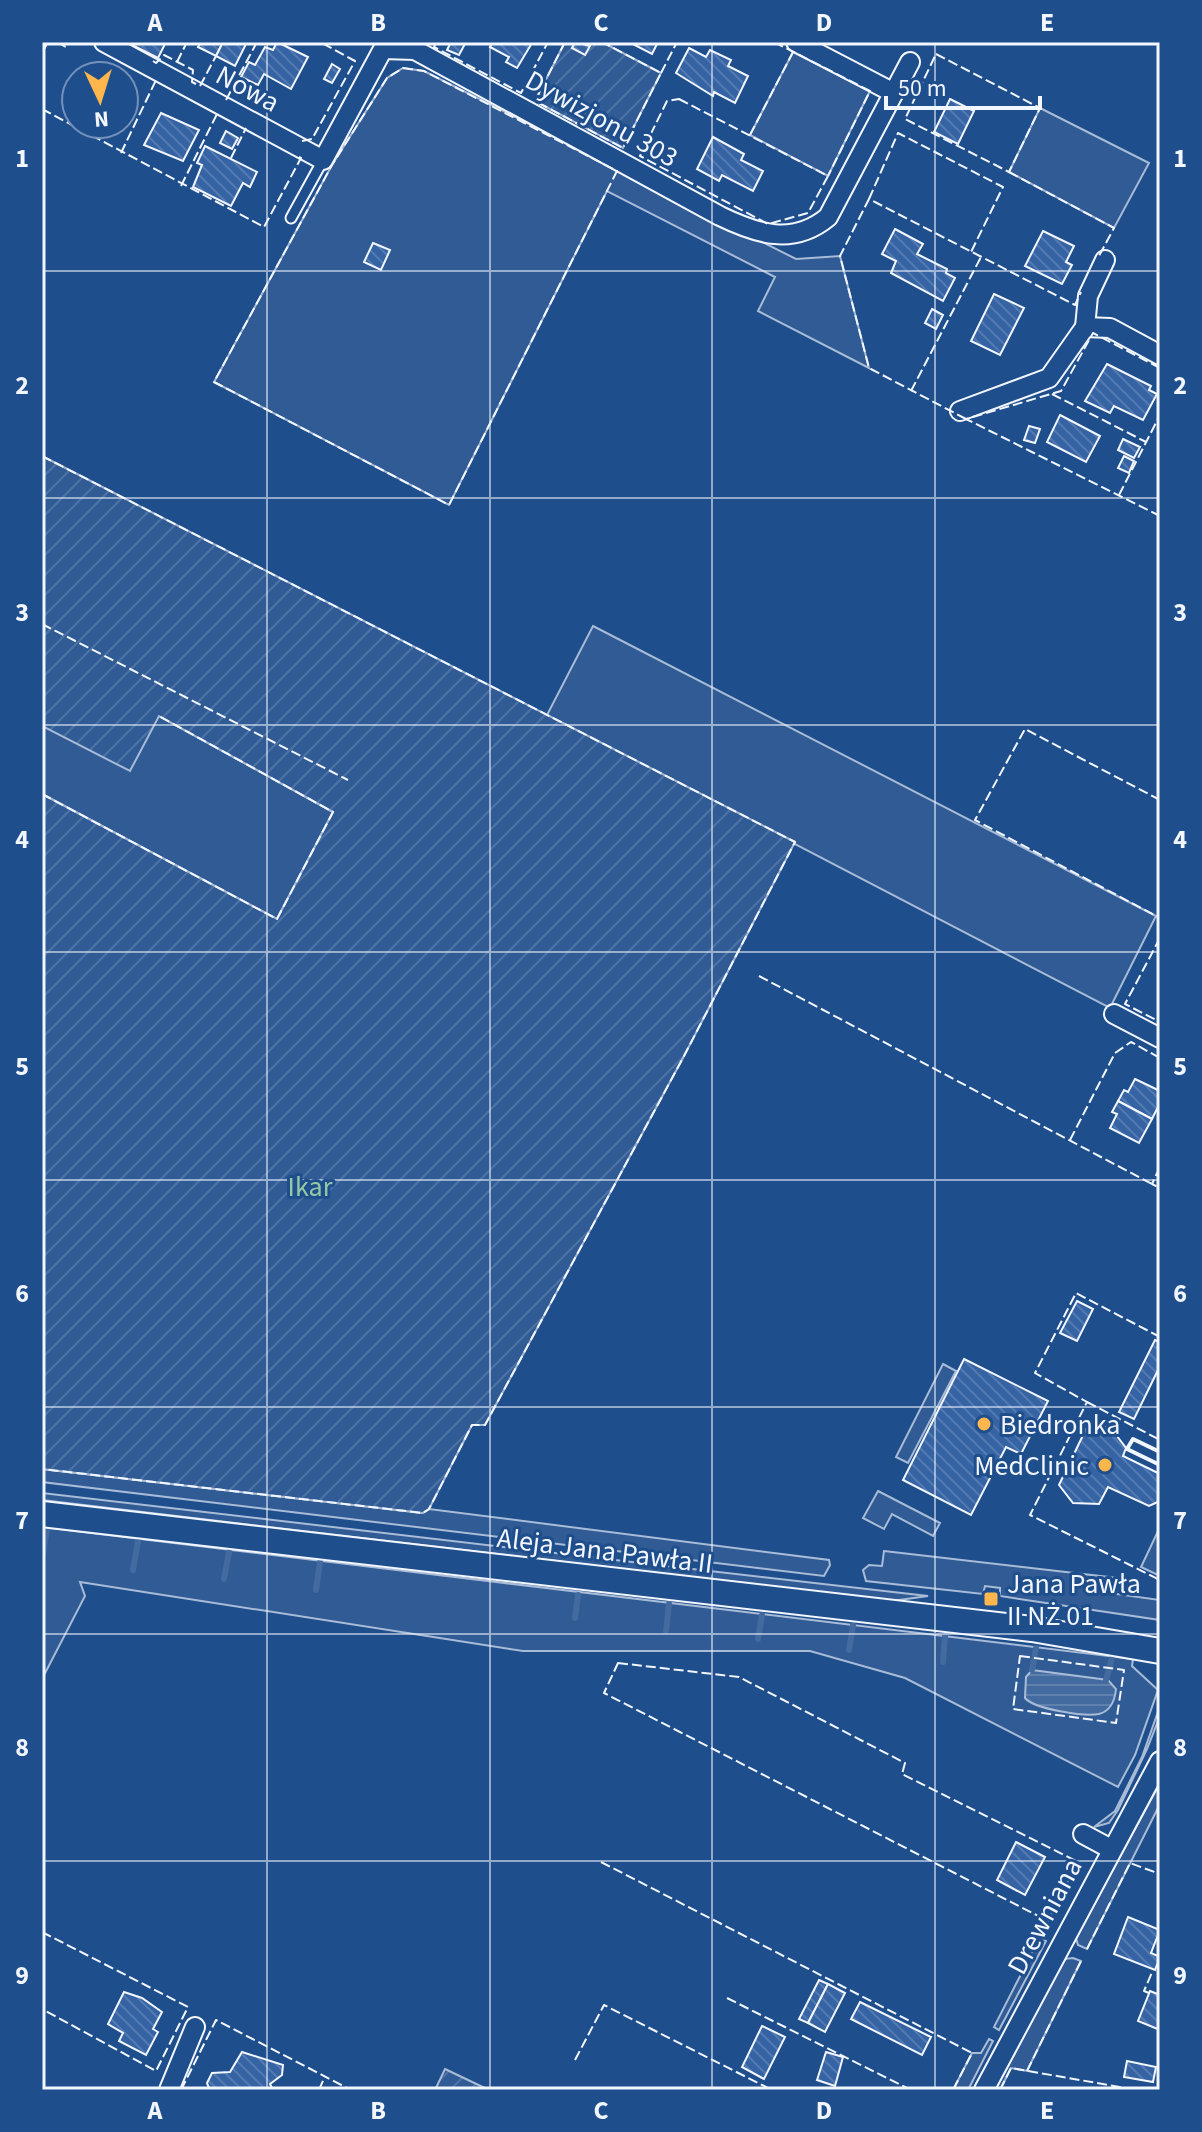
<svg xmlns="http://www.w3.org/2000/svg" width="1202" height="2132" viewBox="0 0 1202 2132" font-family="'Source Sans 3',sans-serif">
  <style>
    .built { fill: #305b95; stroke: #a8bbd7; stroke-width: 2 }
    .garden { fill: url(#garden-furrows); stroke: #a8bbd7; stroke-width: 2 }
    .water { fill: url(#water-rules); stroke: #a8bbd7; stroke-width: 2 }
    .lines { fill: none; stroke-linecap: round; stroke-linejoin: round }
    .stream { stroke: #446ba0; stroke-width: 6 }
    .building { fill: url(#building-back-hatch); stroke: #f2f6ff; stroke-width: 2 }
    .service-casing { stroke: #f2f6ff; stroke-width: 13 }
    .minor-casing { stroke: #f2f6ff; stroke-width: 22 }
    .tertiary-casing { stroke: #f2f6ff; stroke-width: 28 }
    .service { stroke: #1f4e8c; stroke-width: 9 }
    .minor { stroke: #1f4e8c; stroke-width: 18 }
    .tertiary { stroke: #1f4e8c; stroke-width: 24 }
    .fence { stroke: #f2f6ff; stroke-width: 2; stroke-dasharray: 10 4; stroke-linecap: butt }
    .wall { stroke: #f2f6ff; stroke-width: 4 }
    .grid { fill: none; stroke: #f2f6ff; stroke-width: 2; stroke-opacity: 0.55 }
    .poi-dot { fill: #ffb74d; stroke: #1f4e8c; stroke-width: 3 }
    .labels { text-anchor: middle; stroke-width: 6; stroke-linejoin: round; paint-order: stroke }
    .street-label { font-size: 28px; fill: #f2f6ff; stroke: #1f4e8c }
    .park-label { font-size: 28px; fill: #97c8a6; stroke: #1f4e8c }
    .poi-label { font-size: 28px; fill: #f2f6ff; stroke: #1f4e8c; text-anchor: start }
    .neatline { fill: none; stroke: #f2f6ff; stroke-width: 3 }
    .grid-label { font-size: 26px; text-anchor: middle; font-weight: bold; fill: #f2f6ff }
  </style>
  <defs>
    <pattern id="garden-furrows" width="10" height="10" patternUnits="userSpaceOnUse" patternTransform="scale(2)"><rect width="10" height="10" fill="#305b95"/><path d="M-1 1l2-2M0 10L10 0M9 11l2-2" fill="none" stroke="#4e73a5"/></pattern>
    <pattern id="water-rules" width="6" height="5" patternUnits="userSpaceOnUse" patternTransform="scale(2)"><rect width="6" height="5" fill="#446ba0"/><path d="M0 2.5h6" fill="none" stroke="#5f81ae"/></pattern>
    <pattern id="building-back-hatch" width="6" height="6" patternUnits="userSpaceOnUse" patternTransform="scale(2)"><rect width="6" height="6" fill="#3563a3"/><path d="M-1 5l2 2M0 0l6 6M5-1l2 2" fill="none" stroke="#537ab1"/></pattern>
  </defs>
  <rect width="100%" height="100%" fill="#1f4e8c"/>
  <g class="built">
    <polygon points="793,52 870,91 828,176 750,135"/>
    <polygon points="403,68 424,71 796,259 840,256 869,368 758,311 775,277 607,191 449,505 214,382 332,165 387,78"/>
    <polygon points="1040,108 1149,163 1114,228 1009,172"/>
    <polygon points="42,624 159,716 333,812 277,919 42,794"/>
    <polygon points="593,626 1156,916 1110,1008 547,715"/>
    <polygon points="943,1364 956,1371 908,1463 896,1457"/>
    <polygon points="42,1469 422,1513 429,1509 829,1560 830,1565 824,1576 42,1482"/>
    <polygon points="878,1491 940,1523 933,1536 892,1514 884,1529 863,1518"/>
    <polygon points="42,1493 675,1567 928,1596 892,1601 42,1500"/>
    <polygon points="42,1527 1133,1659 1132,1666 1158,1690 1135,1755 1118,1787 905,1678 810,1651 523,1651 80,1582 85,1596 42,1679"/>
    <polygon points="1160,1527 1160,1576 1141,1567"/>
    <polygon points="884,1551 1117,1578 1116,1594 1160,1600 1160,1620 1000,1596 1000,1588 985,1586 983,1594 866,1581 863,1570 869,1565 882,1566"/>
    <polygon points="1160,1706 1160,1716 1147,1749 1118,1810 1109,1823 1094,1827 1115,1811 1142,1757"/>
    <polygon points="1160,1783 1160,1804 1087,1949 1078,1945 1076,1938"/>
    <polygon points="1040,1937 1046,1941 999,2030 994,2027"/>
    <polygon points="1073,1958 1081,1961 1027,2071 1011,2068 1000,2090 995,2090 1064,1959"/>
    <polygon points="989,2039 993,2041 968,2090 953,2090 972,2053 981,2053"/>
  </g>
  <g class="garden">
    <polygon points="565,42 602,42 661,73 623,148 535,101"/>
    <polygon points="42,456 795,842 684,1056 485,1425 472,1425 429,1509 423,1513 42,1469 42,794 277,919 333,812 159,716 130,771 42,726"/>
    <polygon points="445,2069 489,2090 435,2090"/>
  </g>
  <path class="water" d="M 1032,1670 L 1108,1680 L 1116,1689 C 1115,1699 1111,1711 1099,1714 C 1085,1717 1034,1709 1025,1698 L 1026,1677 Z"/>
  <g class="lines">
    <g class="stream">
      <polyline points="42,1558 47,1530"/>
      <polyline points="133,1570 138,1541"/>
      <polyline points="224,1579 229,1552"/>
      <polyline points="316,1590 320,1562"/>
      <polyline points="575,1618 578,1595"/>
      <polyline points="666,1631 669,1604"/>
      <polyline points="758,1639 762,1615"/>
      <polyline points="849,1650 853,1625"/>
      <polyline points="943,1662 945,1636"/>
      <polyline points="1032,1670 1036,1648"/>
      <polyline points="1106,1680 1112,1658"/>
    </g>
  </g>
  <g class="building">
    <polygon points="126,42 166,42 158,58"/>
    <polygon points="201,42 223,42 216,56 198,47"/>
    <polygon points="223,42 247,42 235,66 216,56"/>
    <polygon points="277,42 308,57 291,89 264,74 258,85 241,77 249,62 255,65 265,47 273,50"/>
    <polygon points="451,42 466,42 459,55 447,50"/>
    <polygon points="493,42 531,42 532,43 517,68 506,62 509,57 490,47"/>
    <polygon points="575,42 590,46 585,55 572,48"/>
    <polygon points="629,42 658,42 652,54"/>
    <polygon points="689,48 706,57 710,50 731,60 728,66 748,76 735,103 714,92 713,96 676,73"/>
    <polygon points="95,63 115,73 114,76 82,76"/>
    <polygon points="332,64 340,69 332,83 324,79"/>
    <polygon points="950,99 974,111 958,144 934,132"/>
    <polygon points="161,113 199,130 183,161 144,145"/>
    <polygon points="226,131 238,138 232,149 220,143"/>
    <polygon points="713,137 744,154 741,160 763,171 753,191 722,175 719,181 697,169"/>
    <polygon points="205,146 257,172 250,187 243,183 231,206 193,187 202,165 197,163"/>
    <polygon points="895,229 923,244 917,254 947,269 946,273 955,278 943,301 891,273 896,261 882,254"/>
    <polygon points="1043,231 1074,246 1066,262 1072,265 1062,284 1025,266"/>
    <polygon points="373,243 390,250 381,270 364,262"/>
    <polygon points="994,294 1024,308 1000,355 971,341"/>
    <polygon points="932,309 943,315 936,329 925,323"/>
    <polygon points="1107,364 1151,386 1149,390 1157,394 1143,420 1114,406 1110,413 1085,401"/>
    <polygon points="1060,415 1100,436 1086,462 1047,442"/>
    <polygon points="1029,426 1040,429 1035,443 1024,440"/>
    <polygon points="1123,439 1140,447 1134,458 1118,450"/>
    <polygon points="1124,456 1134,461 1129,473 1118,468"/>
    <polygon points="1135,1079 1160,1091 1160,1103 1152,1119 1118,1101 1124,1090 1128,1092"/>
    <polygon points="1118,1101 1152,1119 1139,1143 1110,1128 1117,1114 1112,1112"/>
    <polygon points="1077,1301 1093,1309 1077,1341 1060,1333"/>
    <polygon points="1155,1340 1160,1342 1160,1366 1134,1419 1119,1412"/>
    <polygon points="964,1359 1048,1401 1021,1454 1006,1447 971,1515 903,1480"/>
    <polygon points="1110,1427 1126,1448 1123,1456 1160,1474 1160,1501 1149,1506 1108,1487 1099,1504 1073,1503 1059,1485 1086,1429"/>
    <polygon points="1016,1842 1045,1857 1025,1895 997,1880"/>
    <polygon points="1128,1917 1160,1930 1151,1953 1160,1957 1155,1970 1114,1954"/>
    <polygon points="819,1980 828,1984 808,2023 799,2019"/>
    <polygon points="828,1984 845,1993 825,2032 808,2023"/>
    <polygon points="1150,1991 1160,1995 1160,2030 1138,2021"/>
    <polygon points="124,1992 142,1998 162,2012 153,2029 158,2032 146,2055 119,2041 123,2033 108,2024"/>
    <polygon points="860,2002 931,2037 922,2055 851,2019"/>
    <polygon points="762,2026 785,2037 764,2079 742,2067"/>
    <polygon points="242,2052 283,2065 282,2075 270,2084 273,2090 209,2088 207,2083 212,2073 230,2072"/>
    <polygon points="826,2052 843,2057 835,2086 817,2080"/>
    <polygon points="1127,2061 1156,2067 1153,2082 1124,2077"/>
  </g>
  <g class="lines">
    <defs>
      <polyline id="service" points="291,218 323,160"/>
      <g id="minor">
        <path d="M 104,42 L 323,160 L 383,49 L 415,50 L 720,216 C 757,234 793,246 828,217 L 910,62"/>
        <polyline points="796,42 894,93"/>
        <polyline points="1085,327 1110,328 1160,355"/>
        <polyline points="1085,327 1088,296 1105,260"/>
        <polyline points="960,411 1049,378 1085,327"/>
        <polyline points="1114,1014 1160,1038"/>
        <polyline points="1083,1834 1111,1849"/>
        <polyline points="169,2090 195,2027"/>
        <polyline points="984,2090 1160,1761"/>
      </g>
      <polyline id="tertiary" points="42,1514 1032,1629 1160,1651"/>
    </defs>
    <use href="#service" class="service-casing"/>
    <use href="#minor" class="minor-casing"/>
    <use href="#tertiary" class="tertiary-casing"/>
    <use href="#service" class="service"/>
    <use href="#minor" class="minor"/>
    <use href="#tertiary" class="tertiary"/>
    <g class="fence">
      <polyline points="57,42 66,47 70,42"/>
      <polyline points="436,42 434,47 521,93 548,42"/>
      <polyline points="565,42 535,101 623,148 661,73 602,42"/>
      <polyline points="774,42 870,91 828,176"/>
      <polyline points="42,53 48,42"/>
      <polygon points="936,54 1040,108 1009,172 905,119"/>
      <polyline points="153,61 156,63 164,55 193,70 192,82 196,84"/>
      <polyline points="177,62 187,42"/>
      <polygon points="403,68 424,71 617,171 449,505 214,382 332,165 387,78"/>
      <polyline points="661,73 677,42"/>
      <polyline points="200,86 216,56"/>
      <polygon points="679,99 828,176 808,213 768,224 640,156 667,101"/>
      <polyline points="226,100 257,42"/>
      <polyline points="42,109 264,227 301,158 297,156"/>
      <polyline points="750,135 793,52"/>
      <polyline points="302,141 312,139 355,61 320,42"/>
      <polyline points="121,153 157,78"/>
      <polyline points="231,158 246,128"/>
      <polyline points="1009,172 1114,228 1099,256"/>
      <polyline points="181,186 218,112"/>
      <polyline points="869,199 898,133 1003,187 971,252"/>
      <polyline points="1160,368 1093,333 1061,391 966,419 1160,516"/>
      <polyline points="911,391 981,257"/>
      <polyline points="1052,394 1146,442"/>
      <polyline points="966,419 869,368 840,256 869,199 1075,305 1081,292"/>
      <polyline points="42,456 795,842 684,1056 485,1425 472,1425 429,1509 423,1513 42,1469"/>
      <polyline points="1119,495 1160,415"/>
      <polyline points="42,624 348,780"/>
      <polyline points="42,794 277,919 333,812 159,716"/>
      <polyline points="1160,800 1025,729 975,820 1160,918"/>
      <polyline points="1160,938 1125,1004 1160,1022"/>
      <polyline points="759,976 1152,1184"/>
      <polyline points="1070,1140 1115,1053 1131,1042 1160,1058"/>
      <polyline points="1160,1167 1152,1184 1160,1188"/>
      <polyline points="1160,1337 1076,1293 1035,1373 1087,1402 1030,1515 1160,1580"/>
      <polyline points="1087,1402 1160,1440"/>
      <polygon points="1020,1656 1124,1670 1116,1723 1013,1709"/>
      <polygon points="618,1663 739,1677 905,1763 902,1774 1078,1862 1048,1921 604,1693"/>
      <polyline points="601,1862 972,2053 953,2090"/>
      <polyline points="42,1932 188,2007 156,2071 42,2009"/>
      <polyline points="1087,1949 1130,1863 1160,1874"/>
      <polyline points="1149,1993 1144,1991 1153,1970"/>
      <polyline points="727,1998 911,2090"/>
      <polyline points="575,2060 604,2005 772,2090"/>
      <polyline points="1027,2071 1081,1961"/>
      <polyline points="181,2090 216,2020 351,2090"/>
      <polyline points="319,2090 325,2076"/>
      <polyline points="1000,2090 1011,2068 1137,2090"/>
    </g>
    <polyline class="wall" points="1160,1452 1133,1439 1127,1449 1160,1465"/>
  </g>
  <path class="grid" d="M 267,42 L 267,2090M 490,42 L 490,2090M 712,42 L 712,2090M 935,42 L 935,2090M 42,271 L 1160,271M 42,498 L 1160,498M 42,725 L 1160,725M 42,952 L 1160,952M 42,1180 L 1160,1180M 42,1407 L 1160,1407M 42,1634 L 1160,1634M 42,1861 L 1160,1861"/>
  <g class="poi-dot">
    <circle cx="984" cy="1424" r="8"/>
    <circle cx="1105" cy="1465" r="8"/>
    <rect x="983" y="1591" width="16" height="16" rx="4"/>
  </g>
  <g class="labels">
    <g class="street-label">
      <text transform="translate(248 88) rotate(28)" y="10">Nowa</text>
      <text transform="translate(602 118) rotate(29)" y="10">Dywizjonu 303</text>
      <text transform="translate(605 1550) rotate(7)" y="10">Aleja Jana Pawła II</text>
      <text transform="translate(1044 1916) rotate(-62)" y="10">Drewniana</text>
    </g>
    <g class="park-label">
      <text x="310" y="1196">Ikar</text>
    </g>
    <g class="poi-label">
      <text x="1000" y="1434">Biedronka</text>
      <text x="1089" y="1475" text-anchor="end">MedClinic</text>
      <text x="1007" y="1593">Jana Pawła<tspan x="1007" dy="32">II NŻ 01</tspan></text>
    </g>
  </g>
  <rect width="1202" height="2132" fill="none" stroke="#1f4e8c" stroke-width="88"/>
  <g transform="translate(100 100) rotate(176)"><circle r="38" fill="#1f4e8c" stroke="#7391ba" stroke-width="2"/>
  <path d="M0-6L14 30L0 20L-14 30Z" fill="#ffb74d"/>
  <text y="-12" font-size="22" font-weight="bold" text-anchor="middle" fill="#f2f6ff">N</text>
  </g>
  <path d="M886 96v12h154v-12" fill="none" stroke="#f2f6ff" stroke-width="4"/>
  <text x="898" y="96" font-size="24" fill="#f2f6ff" stroke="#1f4e8c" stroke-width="6" paint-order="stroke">50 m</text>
  <rect x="44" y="44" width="1114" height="2044" class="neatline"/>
  <g class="grid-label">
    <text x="155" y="31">A</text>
    <text x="378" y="31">B</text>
    <text x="601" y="31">C</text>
    <text x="824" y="31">D</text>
    <text x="1047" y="31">E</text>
    <text x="22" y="167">1</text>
    <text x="1180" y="167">1</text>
    <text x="22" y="394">2</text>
    <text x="1180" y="394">2</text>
    <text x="22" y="621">3</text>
    <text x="1180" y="621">3</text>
    <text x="22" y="848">4</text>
    <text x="1180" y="848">4</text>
    <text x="22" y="1075">5</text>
    <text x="1180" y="1075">5</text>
    <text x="22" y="1302">6</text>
    <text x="1180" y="1302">6</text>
    <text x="22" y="1529">7</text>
    <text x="1180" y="1529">7</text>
    <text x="22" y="1756">8</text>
    <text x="1180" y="1756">8</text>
    <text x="22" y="1984">9</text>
    <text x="1180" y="1984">9</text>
    <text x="155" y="2119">A</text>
    <text x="378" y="2119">B</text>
    <text x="601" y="2119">C</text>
    <text x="824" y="2119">D</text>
    <text x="1047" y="2119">E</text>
  </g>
</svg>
